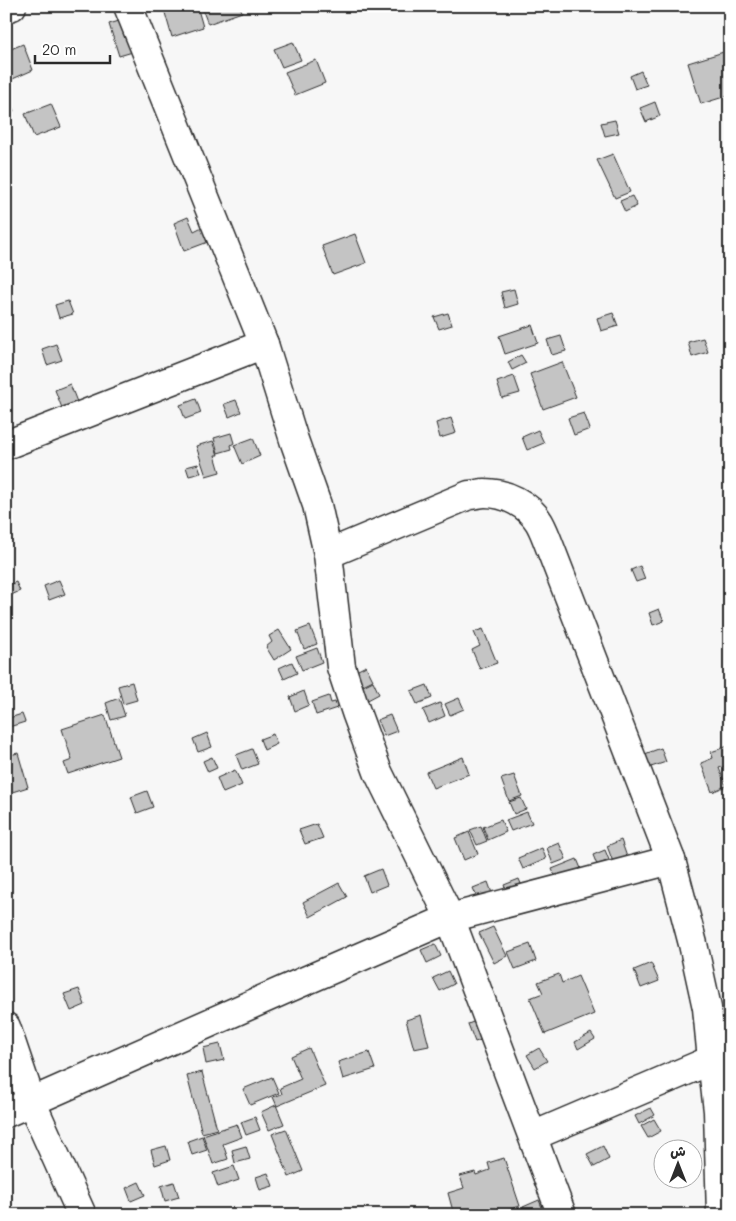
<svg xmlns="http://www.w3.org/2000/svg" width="736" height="1221" viewBox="0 0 736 1221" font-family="Mali,'Playpen Sans Arabic',sans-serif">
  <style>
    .building { fill: #c4c4c4; stroke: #2b2b2b }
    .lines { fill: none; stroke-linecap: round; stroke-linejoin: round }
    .minor-casing { stroke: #2b2b2b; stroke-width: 31 }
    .minor { stroke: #fff; stroke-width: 28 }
  </style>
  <rect width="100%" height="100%" fill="#f7f7f7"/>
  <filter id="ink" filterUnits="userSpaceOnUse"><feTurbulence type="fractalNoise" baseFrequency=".02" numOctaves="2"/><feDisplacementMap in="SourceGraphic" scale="10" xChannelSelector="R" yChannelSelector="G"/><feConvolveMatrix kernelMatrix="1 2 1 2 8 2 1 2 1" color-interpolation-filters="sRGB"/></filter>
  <g filter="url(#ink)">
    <g class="building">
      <polygon points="163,6 197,6 203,27 172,37"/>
      <polygon points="201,6 240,6 242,12 208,24"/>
      <polygon points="126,19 136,51 119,56 109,24"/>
      <polygon points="293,42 301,60 282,67 274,49"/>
      <polygon points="23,44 33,70 8,81 6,75 6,51"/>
      <polygon points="730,50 730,95 701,104 688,63"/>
      <polygon points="316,60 325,83 295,95 285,72"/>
      <polygon points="641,71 647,85 635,89 630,76"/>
      <polygon points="9,99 14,111 6,115 6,100"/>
      <polygon points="655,102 660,116 646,122 640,108"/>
      <polygon points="51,104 61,127 34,137 25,114"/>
      <polygon points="615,120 619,133 605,136 601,123"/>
      <polygon points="613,154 630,192 615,198 597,160"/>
      <polygon points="632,196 637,206 625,212 620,201"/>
      <polygon points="188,217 194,231 202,227 208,242 184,251 174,223"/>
      <polygon points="355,234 366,263 333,275 322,246"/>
      <polygon points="514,289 518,304 505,308 501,292"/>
      <polygon points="68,301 73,314 59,318 55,305"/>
      <polygon points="448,313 452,325 439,329 434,317"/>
      <polygon points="613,313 618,326 601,331 597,318"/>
      <polygon points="532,325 538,343 505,354 499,336"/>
      <polygon points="561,336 566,351 552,355 547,340"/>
      <polygon points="703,338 708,352 692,357 688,342"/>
      <polygon points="56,344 62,360 47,365 42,349"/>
      <polygon points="521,355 526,363 512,370 508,362"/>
      <polygon points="562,362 576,397 543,409 530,374"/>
      <polygon points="514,376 520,393 502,398 497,382"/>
      <polygon points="70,384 77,402 62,408 55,390"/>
      <polygon points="196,399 201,413 185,419 180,405"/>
      <polygon points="236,400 241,412 229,417 224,404"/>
      <polygon points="584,413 590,429 574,435 568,418"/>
      <polygon points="451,418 456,433 440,438 436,423"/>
      <polygon points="538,430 544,443 527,450 522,437"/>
      <polygon points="231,433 234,443 231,445 232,449 218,453 214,438"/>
      <polygon points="253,438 260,456 242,464 234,445"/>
      <polygon points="213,441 218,455 215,455 220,472 206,476 196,446"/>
      <polygon points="198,464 201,473 189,476 186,467"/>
      <polygon points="640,566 645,579 636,582 631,570"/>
      <polygon points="59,580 65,594 49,600 44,586"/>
      <polygon points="16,582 20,591 9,596 6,586"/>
      <polygon points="659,609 664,621 653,625 649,613"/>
      <polygon points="310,626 317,644 304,649 297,631"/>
      <polygon points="483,629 497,663 480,669 472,650 480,646 474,632"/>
      <polygon points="279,630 291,649 274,660 266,647 272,642 269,636"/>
      <polygon points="317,648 322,662 302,670 296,656"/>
      <polygon points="292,662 297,673 284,679 279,668"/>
      <polygon points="366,666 373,680 357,688 350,674"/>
      <polygon points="373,681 379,694 364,702 357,689"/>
      <polygon points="132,682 137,700 123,704 118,686"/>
      <polygon points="427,685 432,698 417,704 411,691"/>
      <polygon points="304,691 309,705 295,711 290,697"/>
      <polygon points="329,696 331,703 335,702 337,708 316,715 312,702"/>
      <polygon points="119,698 125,716 111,720 106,703"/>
      <polygon points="459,698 464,709 450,715 445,704"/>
      <polygon points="440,703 445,716 429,723 423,710"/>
      <polygon points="22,714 25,722 9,727 6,719"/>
      <polygon points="105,715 119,757 68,774 64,763 72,760 62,729"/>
      <polygon points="390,715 397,731 384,736 377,720"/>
      <polygon points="207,733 212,747 198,752 193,739"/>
      <polygon points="273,734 277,744 264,750 260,739"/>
      <polygon points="728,746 730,749 730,764 719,768 726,786 712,792 701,763 713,758 711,752"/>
      <polygon points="661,748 666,762 639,771 634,758"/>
      <polygon points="252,749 258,764 242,770 236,755"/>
      <polygon points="18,753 28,787 6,794 6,756"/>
      <polygon points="212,757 217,768 208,772 203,761"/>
      <polygon points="463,757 469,774 433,788 426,772"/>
      <polygon points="235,770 242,785 223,793 217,778"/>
      <polygon points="514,775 522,796 509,801 501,779"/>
      <polygon points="147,791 153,807 137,813 131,797"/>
      <polygon points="521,798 526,809 514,814 509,802"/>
      <polygon points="527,812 532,823 511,831 506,820"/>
      <polygon points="501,820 506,832 488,840 483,827"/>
      <polygon points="317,824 323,838 305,844 299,830"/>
      <polygon points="481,826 487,841 477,845 470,830"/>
      <polygon points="469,832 478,854 464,860 455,838"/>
      <polygon points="621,840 627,857 613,862 607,846"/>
      <polygon points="559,843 566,859 553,864 547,848"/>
      <polygon points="542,848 546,859 523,869 518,858"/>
      <polygon points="605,850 609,860 597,865 593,855"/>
      <polygon points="577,859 582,871 557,881 552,869"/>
      <polygon points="381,869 387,885 370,892 364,876"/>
      <polygon points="519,879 524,891 509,897 504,885"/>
      <polygon points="488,882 496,904 482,909 473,888"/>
      <polygon points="339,883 347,897 310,917 303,902"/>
      <polygon points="493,927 507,956 494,963 479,933"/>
      <polygon points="435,944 441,956 427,963 421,950"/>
      <polygon points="530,944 536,961 515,969 508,952"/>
      <polygon points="651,963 659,981 641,988 634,970"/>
      <polygon points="448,971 454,984 440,991 433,978"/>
      <polygon points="559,974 562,983 578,976 594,1014 545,1034 530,998 543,993 538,982"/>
      <polygon points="79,989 85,1005 71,1011 64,994"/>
      <polygon points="421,1015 429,1046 414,1049 406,1020"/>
      <polygon points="486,1017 493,1036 475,1042 468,1024"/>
      <polygon points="591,1033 595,1039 578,1049 575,1042"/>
      <polygon points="220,1044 224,1060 206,1064 203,1048"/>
      <polygon points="309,1048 325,1086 277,1106 273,1097 282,1094 280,1088 301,1079 291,1056"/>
      <polygon points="539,1048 547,1061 535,1068 527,1055"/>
      <polygon points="369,1052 375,1069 343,1079 338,1062"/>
      <polygon points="202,1072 217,1129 202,1133 187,1076"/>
      <polygon points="272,1077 279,1093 250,1105 243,1089"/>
      <polygon points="276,1105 284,1124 269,1130 261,1112"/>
      <polygon points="651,1108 655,1115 639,1124 635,1116"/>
      <polygon points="255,1117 260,1130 246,1135 241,1122"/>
      <polygon points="654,1119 661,1131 648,1138 641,1126"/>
      <polygon points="237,1124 242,1137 223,1144 228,1159 213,1164 203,1135"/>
      <polygon points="286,1129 303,1171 289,1177 272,1134"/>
      <polygon points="202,1136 207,1150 192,1155 188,1141"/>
      <polygon points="166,1146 170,1160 155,1165 151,1150"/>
      <polygon points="246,1146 250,1159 235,1163 232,1150"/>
      <polygon points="603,1146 609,1159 594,1167 587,1154"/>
      <polygon points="504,1158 520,1206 493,1215 454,1215 448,1193 464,1188 460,1176 475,1172 476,1175 490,1170 488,1163"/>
      <polygon points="234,1166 239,1180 218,1187 213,1173"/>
      <polygon points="268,1173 273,1186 260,1190 256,1177"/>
      <polygon points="139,1182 145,1195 131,1201 126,1188"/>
      <polygon points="174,1182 179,1197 165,1201 161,1186"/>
      <polygon points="539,1200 545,1215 526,1215 523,1207"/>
    </g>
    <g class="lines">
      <defs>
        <g id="minor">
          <polyline points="128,6 264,344 294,440 317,505 328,554 341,667 357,715 378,772 450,918 562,1215"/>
          <polyline points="6,8 12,6"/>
          <polyline points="6,445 264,344"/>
          <path d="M 328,554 L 469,495 C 474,495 480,493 485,493 C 506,493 528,504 539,522 C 542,527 544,532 546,537 L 671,860 L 693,944 L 707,1008 L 712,1060 L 718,1111 L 721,1215"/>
          <polyline points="6,1027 31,1101 82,1215"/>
          <polyline points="6,1113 284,990 450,918 671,860"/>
          <polyline points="533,1136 728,1053"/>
        </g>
      </defs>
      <use href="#minor" class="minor-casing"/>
      <use href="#minor" class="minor"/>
    </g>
  </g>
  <rect width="736" height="1221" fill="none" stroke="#fff" stroke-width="25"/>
  <rect x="12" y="12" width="711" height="1196" fill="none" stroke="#2b2b2b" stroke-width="2" filter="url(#ink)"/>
  <g transform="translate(678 1164)"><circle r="24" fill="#ffffff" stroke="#aaaaaa"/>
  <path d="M0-4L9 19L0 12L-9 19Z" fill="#2b2b2b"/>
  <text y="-8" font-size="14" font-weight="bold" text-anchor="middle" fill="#2b2b2b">ش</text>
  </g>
  <path d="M35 55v8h75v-8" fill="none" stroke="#2b2b2b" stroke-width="2.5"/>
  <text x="42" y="55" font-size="15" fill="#2b2b2b" stroke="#ffffff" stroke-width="4" paint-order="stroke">20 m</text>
</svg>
